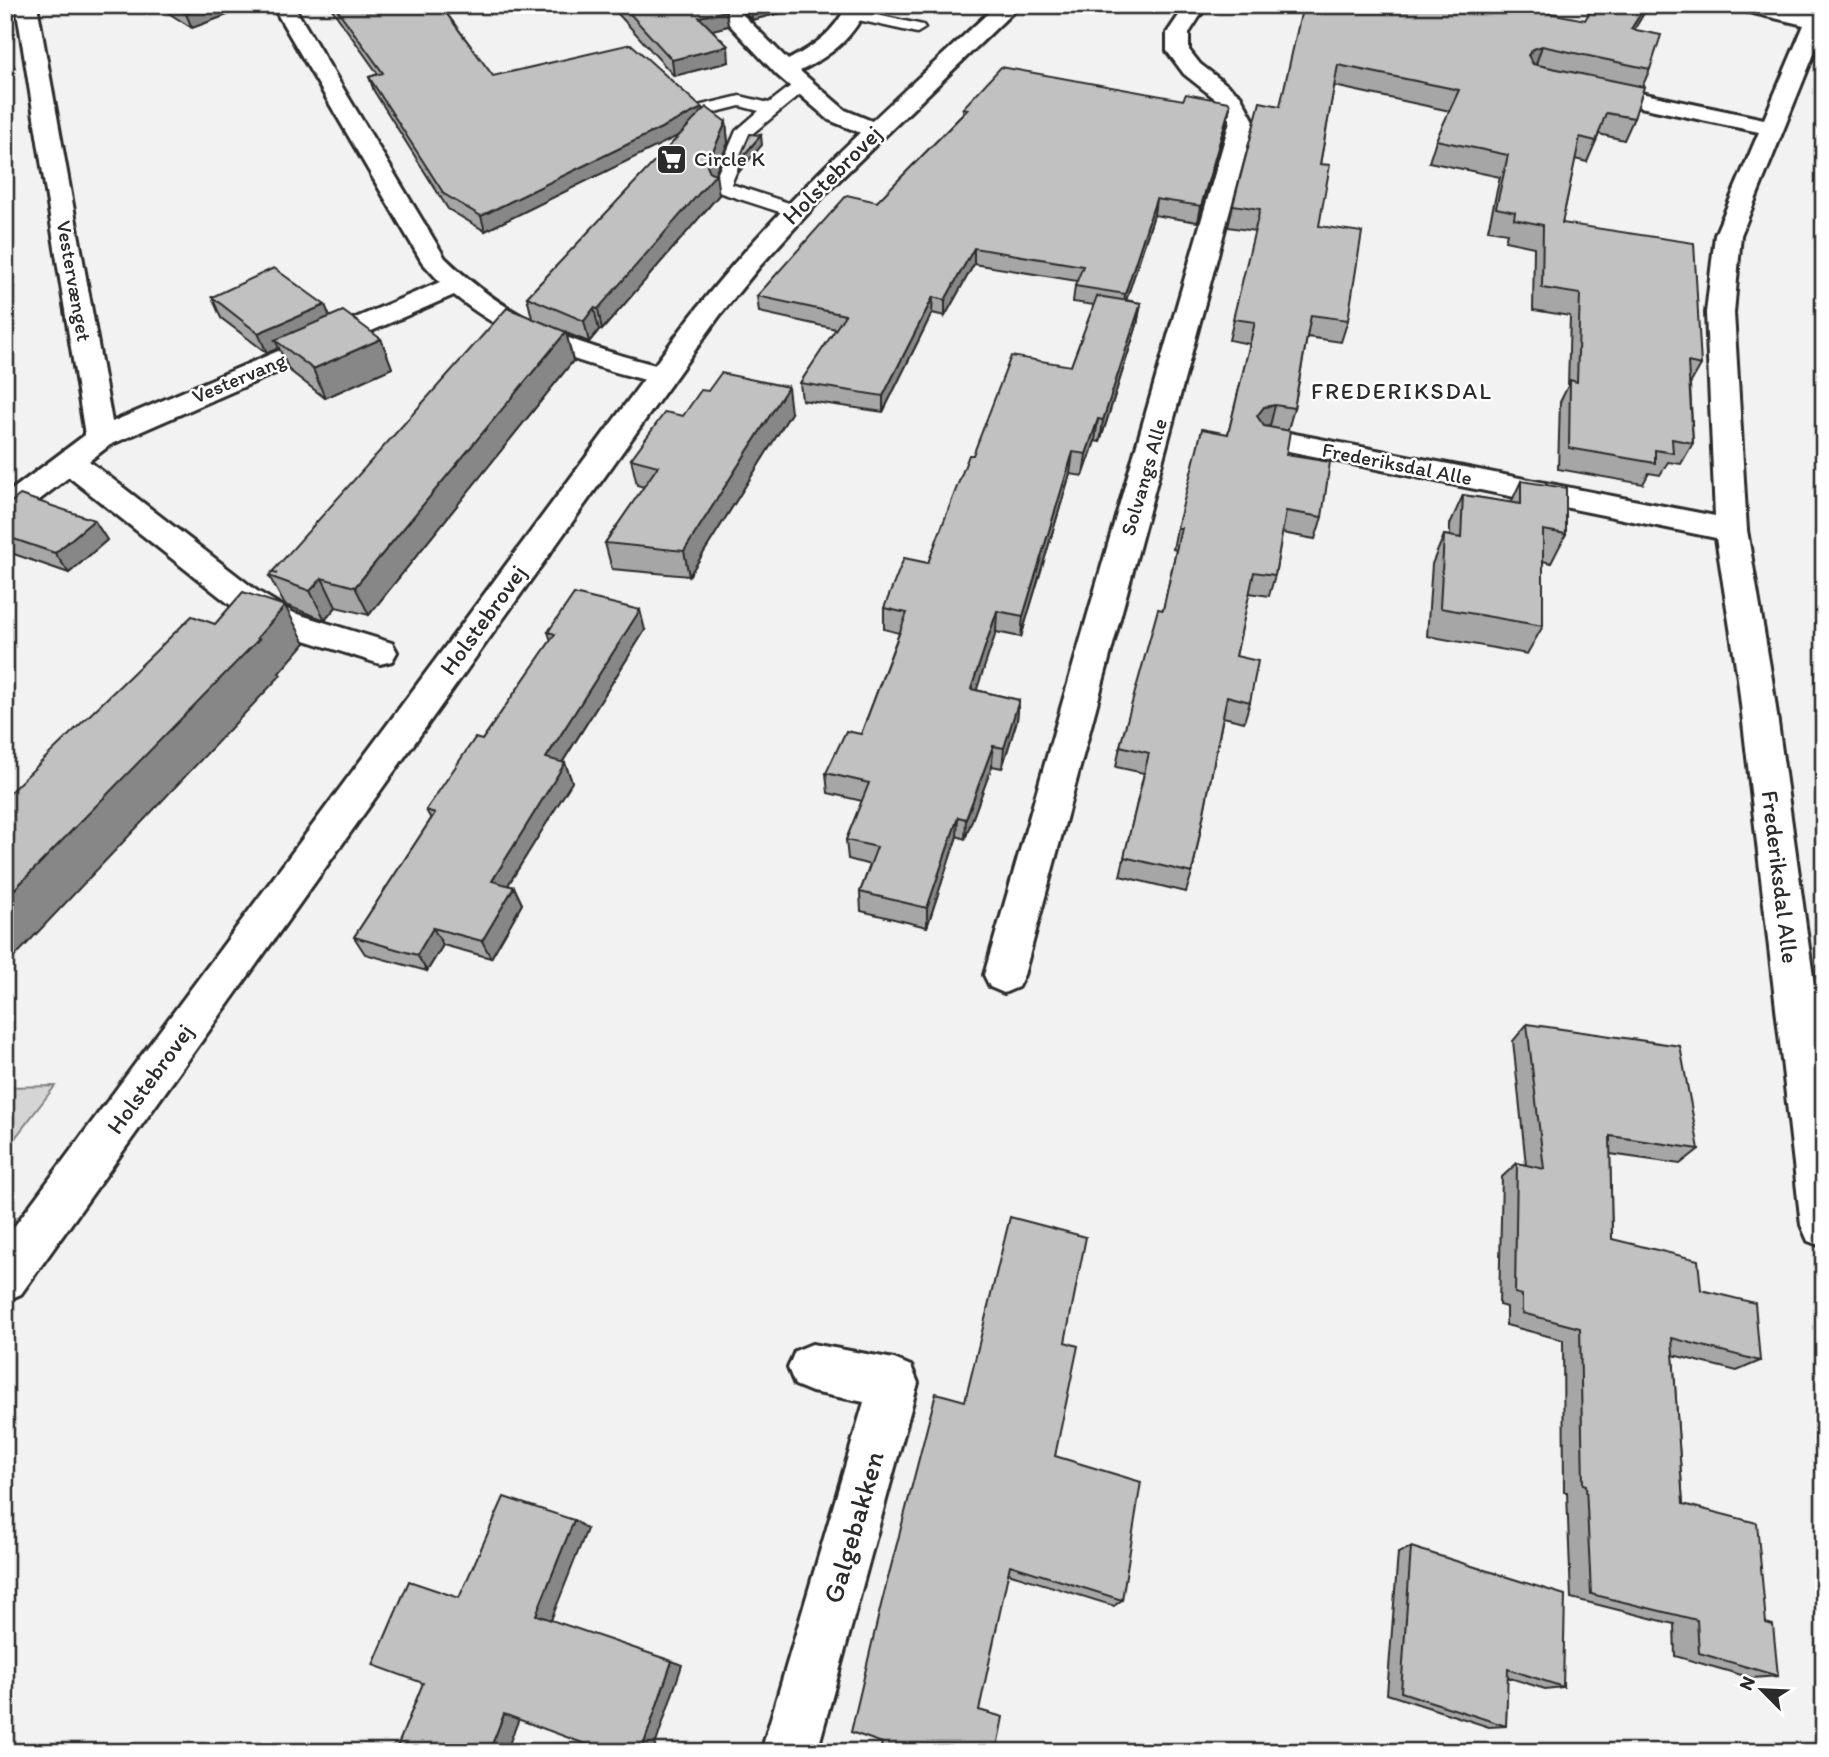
<svg xmlns="http://www.w3.org/2000/svg" width="1829" height="1757" viewBox="0 0 1829 1757" font-family="Itim,sans-serif">
  <style>
    .green { fill: #d5d5d5; stroke: #808080; stroke-width: 2 }
    .lines { fill: none; stroke-linecap: round; stroke-linejoin: round }
    .service-casing { stroke: #2b2b2b; stroke-width: 5 }
    .minor-casing { stroke: #2b2b2b; stroke-width: 6 }
    .tertiary-casing { stroke: #2b2b2b; stroke-width: 6 }
    .service { fill: #fff; fill-rule: evenodd }
    .minor { fill: #fff; fill-rule: evenodd }
    .tertiary { fill: #fff; fill-rule: evenodd }
    .wall { fill: #a6a6a6; stroke: #2b2b2b; stroke-width: 2 }
    .shaded-wall { fill: #878787; stroke: #2b2b2b; stroke-width: 2 }
    .building { fill: #c1c1c1; stroke: #2b2b2b; stroke-width: 2 }
    .labels { text-anchor: middle; stroke-width: 5; stroke-linejoin: round; paint-order: stroke }
    .far-poi-label { font-size: 21px; fill: #2b2b2b; stroke: #fff; text-anchor: start }
    .far-street-label { font-size: 21px; fill: #2b2b2b; stroke: #fff }
    .far-quarter-label { font-size: 23px; letter-spacing: 2px; fill: #2b2b2b; stroke: #fff }
    .street-label { font-size: 24px; fill: #2b2b2b; stroke: #fff }
    .near-street-label { font-size: 28px; fill: #2b2b2b; stroke: #fff }
  </style>
  <rect width="100%" height="100%" fill="#f2f2f2"/>
  <filter id="ink" filterUnits="userSpaceOnUse"><feTurbulence type="fractalNoise" baseFrequency=".0143" numOctaves="2"/><feDisplacementMap in="SourceGraphic" scale="14" xChannelSelector="R" yChannelSelector="G"/><feConvolveMatrix kernelMatrix="1 2 1 2 8 2 1 2 1" color-interpolation-filters="sRGB"/></filter>
  <g filter="url(#ink)">
    <polygon class="green" points="55,1086 5,1151 5,1087"/>
    <g class="lines">
      <defs>
        <g id="service">
          <polygon points="854,10 923,25 925,28 917,33 849,18 846,15 849,12"/>
          <polygon points="802,80 808,82 810,85 808,88 753,133 731,184 801,207 804,211 801,215 789,215 715,191 712,187 736,131 759,111 740,106 704,115 698,114 696,110 698,106 740,96 769,103 796,82"/>
        </g>
        <g id="minor">
          <path d="M 16,5 L 37,5 L 112,422 L 440,282 L 422,262 L 272,5 L 293,5 L 445,258 C 515,326 579,345 671,369 L 675,375 L 671,381 L 661,384 C 586,365 515,345 454,295 L 110,445 L 89,461 L 257,591 L 294,613 L 392,643 L 397,652 L 392,661 L 380,664 L 270,629 L 233,607 L 69,477 L 16,518 L 5,521 L 5,495 L 85,435 Z"/>
          <path d="M 711,5 L 733,5 L 788,60 C 814,46 834,33 847,5 L 868,5 C 853,38 832,55 800,71 L 845,110 L 884,126 L 888,131 L 884,136 L 868,136 L 829,120 L 777,75 Z"/>
          <polygon points="1186,5 1207,5 1189,33 1189,50 1200,64 1240,95 1254,121 1024,975 1018,987 1004,993 990,987 984,975 1230,121 1222,104 1184,74 1167,51 1167,33"/>
          <polygon points="1733,5 1773,5 1809,13 1812,5 1824,5 1824,29 1741,235 1734,313 1747,530 1772,679 1824,1057 1824,1247 1808,1241 1801,1225 1738,679 1716,538 1269,447 1259,445 1254,438 1259,431 1269,429 1715,516 1706,313 1715,235 1759,132 1588,96 1580,94 1577,89 1580,84 1588,82 1764,119 1804,25 1736,9"/>
          <polygon points="812,1344 894,1359 911,1366 918,1383 817,1752 761,1752 864,1402 812,1392 795,1385 788,1368 795,1351"/>
        </g>
        <path id="tertiary" d="M 997,5 L 1020,5 L 831,188 L 759,267 L 720,315 L 21,1294 L 5,1301 L 5,1239 L 688,320 C 778,203 889,105 997,5 Z"/>
      </defs>
      <use href="#service" class="service-casing"/>
      <use href="#minor" class="minor-casing"/>
      <use href="#tertiary" class="tertiary-casing"/>
      <use href="#service" class="service"/>
      <use href="#minor" class="minor"/>
      <use href="#tertiary" class="tertiary"/>
    </g>
    <g class="wall">
      <polygon points="162,5 254,5 192,28 167,12"/>
      <polygon points="329,5 470,5 445,11 493,76 702,108 702,112 726,122 728,143 715,174 719,195 602,330 599,330 589,342 566,333 573,361 369,615 336,607 325,620 285,605 269,576 275,573 273,571 532,318 527,297 681,134 485,231 448,209 374,91 369,77 378,74"/>
      <polygon points="610,5 721,5 726,11 728,26 712,30 729,62 674,76"/>
      <polygon points="737,5 809,5 809,6 752,20"/>
      <polygon points="1415,7 1635,30 1650,69 1642,87 1634,118 1624,140 1599,134 1587,162 1575,159 1562,223 1701,365 1690,384 1693,443 1681,464 1668,462 1660,475 1649,473 1643,484 1558,469 1560,402 1568,386 1570,316 1533,310 1534,247 1505,241 1507,233 1488,230 1500,177 1429,162 1436,140 1450,111 1334,86 1320,164 1319,226 1348,320 1341,342 1307,337 1294,408 1288,430 1286,455 1322,517 1315,539 1282,533 1275,575 1269,596 1249,593 1236,656 1250,702 1244,722 1223,717 1192,873 1186,892 1120,876 1144,773 1116,767 1120,746 1163,610 1176,550 1173,549 1177,528 1228,434 1250,344 1229,340 1255,231 1228,227 1233,205 1280,106"/>
      <polygon points="1183,100 1230,106 1227,121 1198,222 1154,215 1126,300 1141,303 1137,325 1100,442 1095,441 1083,476 1070,474 1021,637 996,632 976,690 1019,700 1017,720 1002,768 992,766 965,839 957,836 927,927 861,911 860,892 870,865 848,859 846,840 862,801 828,793 826,773 861,734 899,633 884,629 884,608 928,563 973,455 1071,366 1094,305 1073,302 1075,286 1077,281 974,264 945,316 932,313 883,412 802,400 800,383 836,329 759,312 757,296 877,202 963,114 963,108"/>
      <polygon points="1824,123 1824,146 1816,144"/>
      <polygon points="212,297 325,305 330,317 381,339 392,368 325,398 289,370 279,348 267,353 221,318"/>
      <polygon points="791,413 689,576 612,569 605,543 644,487 637,485 631,459 683,416"/>
      <polygon points="1521,481 1566,534 1551,563 1543,561 1543,626 1527,654 1427,636 1432,564 1444,535 1450,536 1450,524 1463,495 1511,503"/>
      <polygon points="5,507 94,520 107,540 69,573 5,551"/>
      <polygon points="645,630 562,763 565,763 572,782 508,885 514,887 522,904 491,958 443,945 427,971 365,954 354,937 431,819 426,810 482,740 551,641 548,632"/>
      <polygon points="1527,1024 1699,1149 1680,1164 1610,1154 1612,1239 1701,1290 1760,1361 1737,1371 1673,1355 1683,1504 1766,1623 1778,1676 1752,1678 1675,1656 1674,1624 1571,1598 1567,1492 1564,1492 1563,1340 1506,1325 1506,1307 1499,1305 1502,1177 1517,1163 1526,1165 1513,1041"/>
      <polygon points="1065,1342 1055,1456 1122,1600 1114,1606 1008,1573 880,1752"/>
      <polygon points="1411,1547 1563,1687 1545,1689 1507,1677 1506,1726 1489,1727 1387,1694 1398,1553"/>
    </g>
    <g class="shaded-wall">
      <polygon points="210,5 254,5 192,28 186,14"/>
      <polygon points="437,5 470,5 471,6 439,13"/>
      <polygon points="751,5 809,5 809,6 752,20"/>
      <polygon points="1646,5 1649,5 1622,50 1631,29"/>
      <polygon points="726,11 728,26 701,33 699,17"/>
      <polygon points="728,46 729,62 674,76 672,60"/>
      <polygon points="1542,46 1535,67 1528,55 1533,49"/>
      <polygon points="5,50 15,68 5,73"/>
      <polygon points="1230,106 1227,121 1198,222 1201,206"/>
      <polygon points="702,108 704,123 485,231 481,216"/>
      <polygon points="726,122 728,143 713,178 716,174 719,195 602,330 598,309 707,165"/>
      <polygon points="761,135 762,145 739,172 738,162"/>
      <polygon points="1156,199 1154,215 1123,310 1125,294"/>
      <polygon points="974,248 974,264 945,316 945,300"/>
      <polygon points="933,297 932,313 883,412 883,396"/>
      <polygon points="1141,303 1137,325 1100,442 1103,420"/>
      <polygon points="325,305 333,325 275,340 279,348 267,353 258,333"/>
      <polygon points="594,308 599,330 589,342 584,321"/>
      <polygon points="566,332 573,361 369,615 355,587"/>
      <polygon points="381,339 392,368 325,398 313,369"/>
      <polygon points="788,387 791,413 689,576 684,551"/>
      <polygon points="1275,405 1270,426 1258,428 1257,416 1264,407"/>
      <polygon points="1098,419 1095,441 1083,476 1086,454"/>
      <polygon points="1073,452 1070,474 1021,637 1023,616"/>
      <polygon points="94,520 107,540 69,573 55,553"/>
      <polygon points="322,578 336,607 325,620 310,591"/>
      <polygon points="285,606 305,643 279,673 281,675 5,967 5,899 257,638"/>
      <polygon points="640,610 645,630 553,777 546,758"/>
      <polygon points="997,611 996,632 970,710 971,689"/>
      <polygon points="1019,700 1017,720 1002,768 1004,748"/>
      <polygon points="993,746 992,766 965,839 966,819"/>
      <polygon points="565,763 572,782 500,898 492,881"/>
      <polygon points="958,817 957,836 927,927 927,908"/>
      <polygon points="514,887 522,904 491,958 482,941"/>
      <polygon points="433,928 443,945 427,971 417,955"/>
      <polygon points="574,1520 587,1529 551,1620 536,1615"/>
      <polygon points="672,1661 682,1665 653,1752 641,1752"/>
      <polygon points="504,1714 520,1716 506,1752 489,1752"/>
    </g>
    <g class="building">
      <polygon points="172,5 210,5 186,14"/>
      <polygon points="334,5 440,5 493,76 631,44 702,108 481,216 444,194 369,77 383,73"/>
      <polygon points="622,5 721,5 726,11 699,17 728,46 672,60"/>
      <polygon points="1303,5 1406,5 1415,7 1416,5 1508,5 1585,20 1594,5 1646,5 1631,29 1661,35 1650,69 1542,46 1533,49 1528,55 1533,64 1644,87 1634,118 1606,113 1596,141 1580,137 1562,223 1694,243 1701,365 1688,362 1693,443 1672,439 1673,453 1655,450 1655,463 1569,448 1570,380 1577,382 1580,294 1542,288 1543,225 1514,219 1515,212 1496,208 1508,155 1436,140 1459,90 1338,65 1320,164 1330,165 1319,226 1362,232 1348,320 1311,315 1294,408 1275,405 1264,407 1257,416 1264,426 1290,431 1286,455 1330,462 1322,517 1286,511 1275,575 1254,572 1236,656 1258,661 1250,702 1227,696 1192,873 1124,857 1149,753 1120,746 1158,609 1163,610 1181,528 1177,528 1202,429 1228,434 1255,322 1233,319 1260,209 1233,205 1260,102 1280,106"/>
      <polygon points="1001,67 1183,100 1186,94 1229,102 1230,106 1201,206 1156,199 1125,294 1075,286 1083,266 974,248 945,300 933,297 883,396 800,383 845,315 757,296 847,195 877,202 968,109 963,108"/>
      <polygon points="706,107 726,122 707,165 710,172 716,174 598,309 594,308 584,321 527,297"/>
      <polygon points="750,134 761,135 738,162"/>
      <polygon points="274,268 325,305 258,333 212,297"/>
      <polygon points="1097,296 1141,303 1103,420 1098,419 1086,454 1073,452 1023,616 997,611 971,689 1019,700 1004,748 993,746 966,819 958,817 927,908 860,892 877,847 846,840 869,783 826,773 846,731 861,734 907,613 884,608 904,558 928,563 969,455 973,455 1011,356 1071,366"/>
      <polygon points="507,308 566,332 355,587 322,578 310,591 269,576 272,572 277,574 273,571"/>
      <polygon points="343,311 381,339 313,369 275,340"/>
      <polygon points="721,373 788,387 684,551 605,543 658,466 631,459 665,412 683,416 701,390 708,391"/>
      <polygon points="1521,481 1566,488 1566,534 1543,530 1543,626 1440,608 1444,535 1461,538 1463,495 1521,504"/>
      <polygon points="20,495 94,520 55,553 5,536 5,507"/>
      <polygon points="243,592 285,606 257,638 259,639 5,899 5,797 192,616 215,624"/>
      <polygon points="574,594 640,610 546,758 565,763 492,881 514,887 482,941 433,928 417,955 354,937 435,813 426,810 475,738 482,740 555,634 548,632"/>
      <polygon points="1527,1024 1680,1046 1699,1149 1610,1136 1612,1239 1698,1260 1701,1290 1755,1303 1760,1361 1672,1338 1683,1504 1757,1523 1766,1623 1773,1625 1778,1676 1699,1653 1697,1620 1591,1594 1586,1485 1583,1484 1580,1328 1522,1313 1522,1295 1515,1293 1517,1163 1544,1169"/>
      <polygon points="1010,1217 1086,1237 1065,1342 1078,1346 1055,1456 1141,1482 1122,1600 1010,1565 979,1710 1003,1717 996,1752 880,1752 882,1743 851,1732 881,1605 936,1393 965,1401"/>
      <polygon points="504,1497 574,1520 536,1615 672,1661 641,1752 607,1752 504,1714 489,1752 395,1752 423,1683 373,1665 409,1581 459,1598"/>
      <polygon points="1411,1547 1565,1595 1563,1687 1508,1669 1506,1726 1401,1692"/>
    </g>
  </g>
  <defs>
    <symbol id="supermarket-square" viewBox="-11 -11 22 22"><rect x="-9" y="-9" width="18" height="18" rx="4" fill="#2b2b2b" stroke="#fff"/><path d="M-6-5.5h2.5l.6 2H6L4.5 2H-2.5L-4.4-4H-6ZM-1.5 3.2a1.3 1.3 0 1 0 .1 0ZM3 3.2a1.3 1.3 0 1 0 .1 0Z" fill="#fff"/></symbol>
  </defs>
  <g fill-rule="evenodd">
    <use href="#supermarket-square" x="654" y="142" width="35" height="35"/>
  </g>
  <g class="labels">
    <g class="far-poi-label">
      <text x="694" y="166">Circle K</text>
    </g>
    <g class="far-street-label">
      <text transform="translate(74 281) rotate(80)" y="7">Vestervænget</text>
      <text transform="translate(239 378) rotate(-23)" y="7">Vestervang</text>
      <text transform="translate(1397 464) rotate(11)" y="7">Frederiksdal Alle</text>
      <text transform="translate(1144 477) rotate(-74)" y="7">Solvangs Alle</text>
    </g>
    <g class="far-quarter-label">
      <text x="1402" y="399">FREDERIKSDAL</text>
    </g>
    <g class="street-label">
      <text transform="translate(832 175) rotate(-45)" y="8">Holstebrovej</text>
      <text transform="translate(483 620) rotate(-54)" y="8">Holstebrovej</text>
      <text transform="translate(1780 877) rotate(83)" y="8">Frederiksdal Alle</text>
      <text transform="translate(150 1079) rotate(-54)" y="8">Holstebrovej</text>
    </g>
    <g class="near-street-label">
      <text transform="translate(853 1527) rotate(-74)" y="10">Galgebakken</text>
    </g>
  </g>
  <rect width="1829" height="1757" fill="none" stroke="#fff" stroke-width="28"/>
  <rect x="14" y="14" width="1801" height="1729" fill="none" stroke="#2b2b2b" stroke-width="2.5" filter="url(#ink)"/>
  <g transform="translate(1762 1690) rotate(294)" stroke="#ffffff" stroke-width="5" paint-order="stroke">
  <path d="M0-5L12 26L0 18L-12 26Z" fill="#2b2b2b"/>
  <text y="-10" font-size="19" font-weight="bold" text-anchor="middle" fill="#2b2b2b">N</text>
  </g>
</svg>
